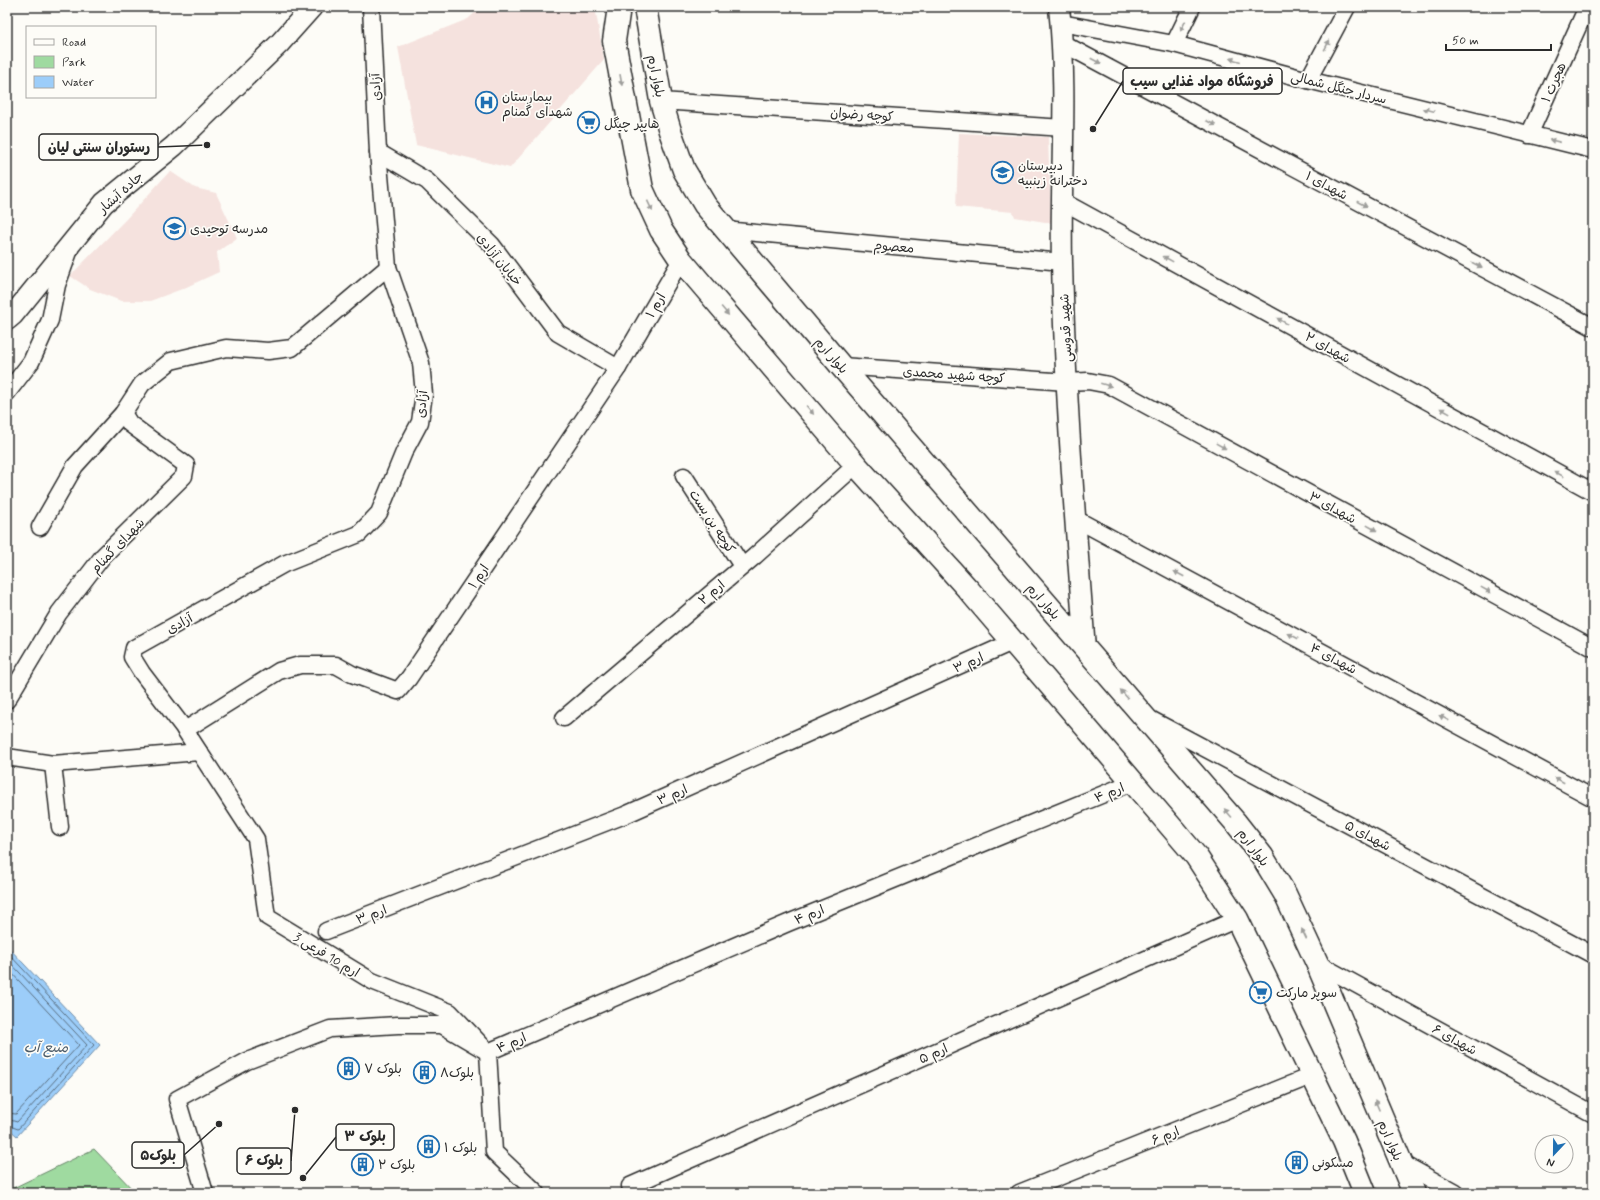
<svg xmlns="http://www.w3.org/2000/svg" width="1600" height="1200" viewBox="0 0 1600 1200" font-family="Mynerve,'Playpen Sans Arabic',sans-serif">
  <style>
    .built { fill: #f5e2de }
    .green { fill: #9fdaa0; stroke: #658266 }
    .water { fill: #9ccdf9; stroke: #6f8ca7 }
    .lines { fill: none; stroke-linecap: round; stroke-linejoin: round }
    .shore { stroke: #586c7d; stroke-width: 1 }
    .minor-casing { stroke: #2b2b2b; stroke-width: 19 }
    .tertiary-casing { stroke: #2b2b2b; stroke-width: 23 }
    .secondary-casing { stroke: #2b2b2b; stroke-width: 25 }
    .minor { stroke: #fdfcf7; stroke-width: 16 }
    .tertiary { stroke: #fdfcf7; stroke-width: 20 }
    .secondary { stroke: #fdfcf7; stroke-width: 22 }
    .oneway { fill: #9e9e9b }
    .labels { text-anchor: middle; stroke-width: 3.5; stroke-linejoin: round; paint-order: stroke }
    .street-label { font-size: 13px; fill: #2b2b2b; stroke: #fdfcf7 }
    .poi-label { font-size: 13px; fill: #2b2b2b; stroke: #fdfcf7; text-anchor: start }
    .water-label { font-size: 14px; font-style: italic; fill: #4d5c69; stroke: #fdfcf7 }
    .leader { fill: none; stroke: #2b2b2b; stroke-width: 1.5 }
    .callout-dot { fill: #2b2b2b; stroke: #fdfcf7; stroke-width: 1.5 }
    .callout { fill: #fdfcf7; stroke: #2b2b2b; stroke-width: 1.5 }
    .callout-label { font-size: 14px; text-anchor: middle; font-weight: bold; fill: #2b2b2b }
  </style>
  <rect width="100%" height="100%" fill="#fdfcf7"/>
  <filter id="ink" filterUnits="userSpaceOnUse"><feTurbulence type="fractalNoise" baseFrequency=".025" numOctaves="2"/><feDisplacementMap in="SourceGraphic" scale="8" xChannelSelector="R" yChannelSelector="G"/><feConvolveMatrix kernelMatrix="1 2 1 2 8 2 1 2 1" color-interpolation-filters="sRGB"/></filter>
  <g filter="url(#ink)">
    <g class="built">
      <polygon points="481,7 595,7 604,60 510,168 416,145 398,47 468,19"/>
      <polygon points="959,133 1048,137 1051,223 1015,217 1013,212 956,207"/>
      <polygon points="170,171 195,188 216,193 237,238 217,252 219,272 182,289 150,301 121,301 90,289 70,276 127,218"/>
    </g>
    <polygon class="green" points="94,1149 136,1193 7,1193 7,1191"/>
    <polygon class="water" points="9,948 100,1045 17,1136 7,1127 7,950"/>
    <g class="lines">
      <g class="shore">
        <polyline points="7,952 94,1045 18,1129 7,1125"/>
        <polyline points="7,959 87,1045 17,1122 7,1119"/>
        <polyline points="7,968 79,1045 16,1114 7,1113"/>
      </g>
      <defs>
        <g id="minor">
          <polyline points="371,7 378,152 388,267 421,363 424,394 420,422 404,452 379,513 359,534 284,564 134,648 132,657 142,673 183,727 256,839 267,917 372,981 450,1012 488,1052 494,1152 537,1193"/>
          <polyline points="1061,23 1174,44 1308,80 1593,150"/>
          <polyline points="1062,43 1593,327"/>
          <polyline points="1174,44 1192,7"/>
          <polyline points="1308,80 1347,7"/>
          <polyline points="661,101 1064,128"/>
          <polyline points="1529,135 1587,7"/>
          <polyline points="378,152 427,181 492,245 558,333 618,368"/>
          <polyline points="1062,201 1593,492"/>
          <polyline points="725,230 1062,262"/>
          <polyline points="841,366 1067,382 1088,381 1109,385 1593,648"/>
          <polyline points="7,393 31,362 50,320 57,285 70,249"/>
          <polyline points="684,476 742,566"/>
          <polyline points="1074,518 1593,798"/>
          <polyline points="40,527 75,466 123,413 142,384 171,361 226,348 268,351 292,348 388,267"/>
          <polyline points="7,700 59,613 103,556 184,476 186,465 130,424 123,413"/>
          <polyline points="564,718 755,556 856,465"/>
          <polyline points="1150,719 1593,955"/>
          <polyline points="185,730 279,671 300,665 336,665 352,674 398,691 409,678 618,368 681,260"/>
          <polyline points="7,757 53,764"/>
          <polyline points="60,827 53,764 199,752"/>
          <polyline points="326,931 625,815 1012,642"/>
          <polyline points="1317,963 1593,1114"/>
          <polyline points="1400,1162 1456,1193"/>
          <polyline points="630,1186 1237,919"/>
          <polyline points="205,1193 177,1099 247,1061 330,1029 398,1025 442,1025 488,1052 788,923 1133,782"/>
          <polyline points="1019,1193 1311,1076"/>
        </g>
        <g id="tertiary">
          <path d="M 1059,7 C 1068,92 1060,177 1062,262 C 1065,391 1075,520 1085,649"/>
          <polyline points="7,320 13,315 104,203 174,146 279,44 312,7"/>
        </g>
        <g id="secondary">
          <polyline points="619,7 614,41 642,189 661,230 681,260 856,465 967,588 1196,856 1237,919 1344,1141 1365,1193"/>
          <polyline points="645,7 661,101 670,131 684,170 705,205 841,366 1236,823 1262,856 1285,894 1317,963 1414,1193"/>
        </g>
      </defs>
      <use href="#minor" class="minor-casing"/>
      <use href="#tertiary" class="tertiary-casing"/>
      <use href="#secondary" class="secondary-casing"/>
      <use href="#minor" class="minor"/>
      <use href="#tertiary" class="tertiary"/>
      <use href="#secondary" class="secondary"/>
    </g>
    <defs><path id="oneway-solid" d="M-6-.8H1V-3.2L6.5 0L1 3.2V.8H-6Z"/></defs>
    <g class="oneway">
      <use href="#oneway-solid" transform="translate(1183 26) rotate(116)"/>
      <use href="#oneway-solid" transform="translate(1327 45) rotate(-62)"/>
      <use href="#oneway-solid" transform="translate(1235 60) rotate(-165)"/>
      <use href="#oneway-solid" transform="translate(1096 61) rotate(28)"/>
      <use href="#oneway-solid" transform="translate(621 80) rotate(80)"/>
      <use href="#oneway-solid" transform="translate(1429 110) rotate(-166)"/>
      <use href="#oneway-solid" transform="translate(1211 123) rotate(28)"/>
      <use href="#oneway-solid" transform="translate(1555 141) rotate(-167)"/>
      <use href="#oneway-solid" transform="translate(1362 204) rotate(28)"/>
      <use href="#oneway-solid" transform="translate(650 206) rotate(65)"/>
      <use href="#oneway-solid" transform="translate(1168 259) rotate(-151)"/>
      <use href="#oneway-solid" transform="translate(1477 265) rotate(28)"/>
      <use href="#oneway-solid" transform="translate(725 311) rotate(50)"/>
      <use href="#oneway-solid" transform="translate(1282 321) rotate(-151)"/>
      <use href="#oneway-solid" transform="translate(1106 385) rotate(16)"/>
      <use href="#oneway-solid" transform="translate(810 410) rotate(50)"/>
      <use href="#oneway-solid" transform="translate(1445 411) rotate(-151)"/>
      <use href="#oneway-solid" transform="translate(1221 446) rotate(29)"/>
      <use href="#oneway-solid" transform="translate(1559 474) rotate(-151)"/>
      <use href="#oneway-solid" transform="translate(1372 528) rotate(29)"/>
      <use href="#oneway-solid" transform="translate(1179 574) rotate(-152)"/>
      <use href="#oneway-solid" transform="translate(1486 590) rotate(29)"/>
      <use href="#oneway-solid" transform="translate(1293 636) rotate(-152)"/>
      <use href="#oneway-solid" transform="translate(1124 694) rotate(-131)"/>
      <use href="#oneway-solid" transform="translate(1444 718) rotate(-152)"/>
      <use href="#oneway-solid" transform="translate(1559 780) rotate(-152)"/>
      <use href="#oneway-solid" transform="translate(1228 813) rotate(-131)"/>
      <use href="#oneway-solid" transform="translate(1304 934) rotate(-115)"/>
      <use href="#oneway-solid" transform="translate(1377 1105) rotate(-113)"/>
    </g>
  </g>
  <defs>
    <symbol id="hospital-ring" viewBox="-11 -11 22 22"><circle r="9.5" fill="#fdfcf7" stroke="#1f6fb2" stroke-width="1.5"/><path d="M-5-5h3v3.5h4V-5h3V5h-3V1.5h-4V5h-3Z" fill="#1f6fb2"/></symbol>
    <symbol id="supermarket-ring" viewBox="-11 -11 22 22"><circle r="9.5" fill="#fdfcf7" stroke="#1f6fb2" stroke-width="1.5"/><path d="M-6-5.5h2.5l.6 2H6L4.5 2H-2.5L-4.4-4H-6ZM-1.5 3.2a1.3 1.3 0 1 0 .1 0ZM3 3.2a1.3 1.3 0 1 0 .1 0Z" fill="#1f6fb2"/></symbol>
    <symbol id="school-ring" viewBox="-11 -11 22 22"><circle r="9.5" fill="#fdfcf7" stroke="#1f6fb2" stroke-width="1.5"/><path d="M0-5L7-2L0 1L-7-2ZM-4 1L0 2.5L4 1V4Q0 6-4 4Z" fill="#1f6fb2"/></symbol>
    <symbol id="building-ring" viewBox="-11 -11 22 22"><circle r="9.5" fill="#fdfcf7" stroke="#1f6fb2" stroke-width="1.5"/><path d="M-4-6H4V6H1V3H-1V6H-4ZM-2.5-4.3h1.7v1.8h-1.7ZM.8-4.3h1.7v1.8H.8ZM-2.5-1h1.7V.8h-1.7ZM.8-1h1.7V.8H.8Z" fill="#1f6fb2"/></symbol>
  </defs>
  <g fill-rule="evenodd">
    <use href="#hospital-ring" x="474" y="90" width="25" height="25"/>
    <use href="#supermarket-ring" x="576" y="110" width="25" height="25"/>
    <use href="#school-ring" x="990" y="160" width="25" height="25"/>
    <use href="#school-ring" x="162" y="216" width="25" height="25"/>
    <use href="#supermarket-ring" x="1248" y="980" width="25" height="25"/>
    <use href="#building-ring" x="336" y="1056" width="25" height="25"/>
    <use href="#building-ring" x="412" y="1060" width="25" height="25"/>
    <use href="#building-ring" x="416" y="1134" width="25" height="25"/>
    <use href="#building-ring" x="1284" y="1150" width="25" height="25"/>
    <use href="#building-ring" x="350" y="1152" width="25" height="25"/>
  </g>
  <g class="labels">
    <g class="street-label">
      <text transform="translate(657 76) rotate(79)" y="5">بلوار ارم</text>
      <text transform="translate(1553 82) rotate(-66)" y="5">هجرت ۱</text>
      <text transform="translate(375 87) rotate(-93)" y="5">آزادی</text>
      <text transform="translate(1339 87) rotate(14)" y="5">سردار جنگل شمالی</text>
      <text transform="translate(862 114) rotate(4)" y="5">کوچه رضوان</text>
      <text transform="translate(1327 185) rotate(28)" y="5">شهدای ۱</text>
      <text transform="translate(120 192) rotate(-42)" y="5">جاده آبشار</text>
      <text transform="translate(894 246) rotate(5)" y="5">معصوم</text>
      <text transform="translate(500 259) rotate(51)" y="5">خیابان آزادی</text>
      <text transform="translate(655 305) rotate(-60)" y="5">ارم ۱</text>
      <text transform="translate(1065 328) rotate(-93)" y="5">شهید قدوسی</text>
      <text transform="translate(1328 347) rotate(29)" y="5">شهدای ۲</text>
      <text transform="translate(832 355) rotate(49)" y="5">بلوار ارم</text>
      <text transform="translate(954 374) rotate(4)" y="5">کوچه شهید محمدی</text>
      <text transform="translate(421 404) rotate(-84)" y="5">آزادی</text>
      <text transform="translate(1333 507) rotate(29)" y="5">شهدای ۳</text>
      <text transform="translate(713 521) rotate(57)" y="5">کوچه بن بست</text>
      <text transform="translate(117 545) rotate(-46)" y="5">شهدای گمنام</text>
      <text transform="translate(478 576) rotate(-56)" y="5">ارم ۱</text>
      <text transform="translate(711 592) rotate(-41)" y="5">ارم ۲</text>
      <text transform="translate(1044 601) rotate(49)" y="5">بلوار ارم</text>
      <text transform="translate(179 623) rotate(-29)" y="5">آزادی</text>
      <text transform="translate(1334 658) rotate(28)" y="5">شهدای ۴</text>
      <text transform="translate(968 662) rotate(-24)" y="5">ارم ۳</text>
      <text transform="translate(1109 792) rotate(-22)" y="5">ارم ۴</text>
      <text transform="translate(672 794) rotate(-24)" y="5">ارم ۳</text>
      <text transform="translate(1368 835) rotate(28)" y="5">شهدای ۵</text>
      <text transform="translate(1254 847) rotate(54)" y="5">بلوار ارم</text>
      <text transform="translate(371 914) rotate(-21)" y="5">ارم ۳</text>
      <text transform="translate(809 914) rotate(-22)" y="5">ارم ۴</text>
      <text transform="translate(327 954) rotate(31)" y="5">ارم 10 فرعی 3</text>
      <text transform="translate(1455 1039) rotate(29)" y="5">شهدای ۶</text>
      <text transform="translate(511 1042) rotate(-23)" y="5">ارم ۴</text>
      <text transform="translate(933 1053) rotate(-24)" y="5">ارم ۵</text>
      <text transform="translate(1165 1135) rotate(-22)" y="5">ارم ۶</text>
      <text transform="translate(1391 1140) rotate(67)" y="5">بلوار ارم</text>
    </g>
    <g class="poi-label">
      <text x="502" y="101">بیمارستان<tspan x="502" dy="15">شهدای گمنام</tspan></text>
      <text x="604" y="128">هایپر چیگل</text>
      <text x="1018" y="170">دبیرستان<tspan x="1018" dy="15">دخترانه زینبیه</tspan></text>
      <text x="190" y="233">مدرسه توحیدی</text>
      <text x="1276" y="997">سوپر مارکت</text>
      <text x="364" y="1073">بلوک ۷</text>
      <text x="440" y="1077">بلوک۸</text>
      <text x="444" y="1152">بلوک ۱</text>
      <text x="1312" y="1167">مسکونی</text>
      <text x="378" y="1169">بلوک ۲</text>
    </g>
    <g class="water-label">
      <text x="46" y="1052">منبع آب</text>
    </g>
  </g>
  <path class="leader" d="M1093 129L1123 81M207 145L158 147M303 1178L336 1137M219 1124L184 1155M295 1110L291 1161"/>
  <g class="callout-dot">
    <circle cx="1093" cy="129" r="4"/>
    <circle cx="207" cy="145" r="4"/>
    <circle cx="303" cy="1178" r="4"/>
    <circle cx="219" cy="1124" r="4"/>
    <circle cx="295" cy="1110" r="4"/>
  </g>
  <g class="callout">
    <rect x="1123" y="68" width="159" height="26" rx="4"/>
    <rect x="39" y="134" width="119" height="26" rx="4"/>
    <rect x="336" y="1124" width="58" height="26" rx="4"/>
    <rect x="132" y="1142" width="52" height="26" rx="4"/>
    <rect x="237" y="1148" width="54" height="26" rx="4"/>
  </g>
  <g class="callout-label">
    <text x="1202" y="86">فروشگاه مواد غذایی سیب</text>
    <text x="99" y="152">رستوران سنتی لیان</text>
    <text x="365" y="1141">بلوک ۳</text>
    <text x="158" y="1160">بلوک۵</text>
    <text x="264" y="1165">بلوک ۶</text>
  </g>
  <rect width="1600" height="1200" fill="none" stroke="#fdfcf7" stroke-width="24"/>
  <rect x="12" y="12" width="1576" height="1176" fill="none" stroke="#2b2b2b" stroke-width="1.5" filter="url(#ink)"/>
  <rect x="26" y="26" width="130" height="72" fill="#fdfcf7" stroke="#a9a8a5"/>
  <rect x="34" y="39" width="20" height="6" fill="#fdfcf7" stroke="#a9a8a5"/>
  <text x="62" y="46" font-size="12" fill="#2b2b2b">Road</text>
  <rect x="34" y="56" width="20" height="12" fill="#9fdaa0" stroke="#a9a8a5"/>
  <text x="62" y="66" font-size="12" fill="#2b2b2b">Park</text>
  <rect x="34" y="76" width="20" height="12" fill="#9ccdf9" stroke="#a9a8a5"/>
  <text x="62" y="86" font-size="12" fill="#2b2b2b">Water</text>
  <g transform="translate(1554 1154) rotate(202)"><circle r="19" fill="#fdfcf7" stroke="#a9a8a5"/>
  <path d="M0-3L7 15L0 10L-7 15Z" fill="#1f6fb2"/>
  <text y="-6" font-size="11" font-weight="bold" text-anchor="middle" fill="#2b2b2b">N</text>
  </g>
  <path d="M1446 44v6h105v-6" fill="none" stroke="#2b2b2b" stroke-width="2"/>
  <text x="1452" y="44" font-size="12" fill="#2b2b2b" stroke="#fdfcf7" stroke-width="3" paint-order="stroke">50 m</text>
</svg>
